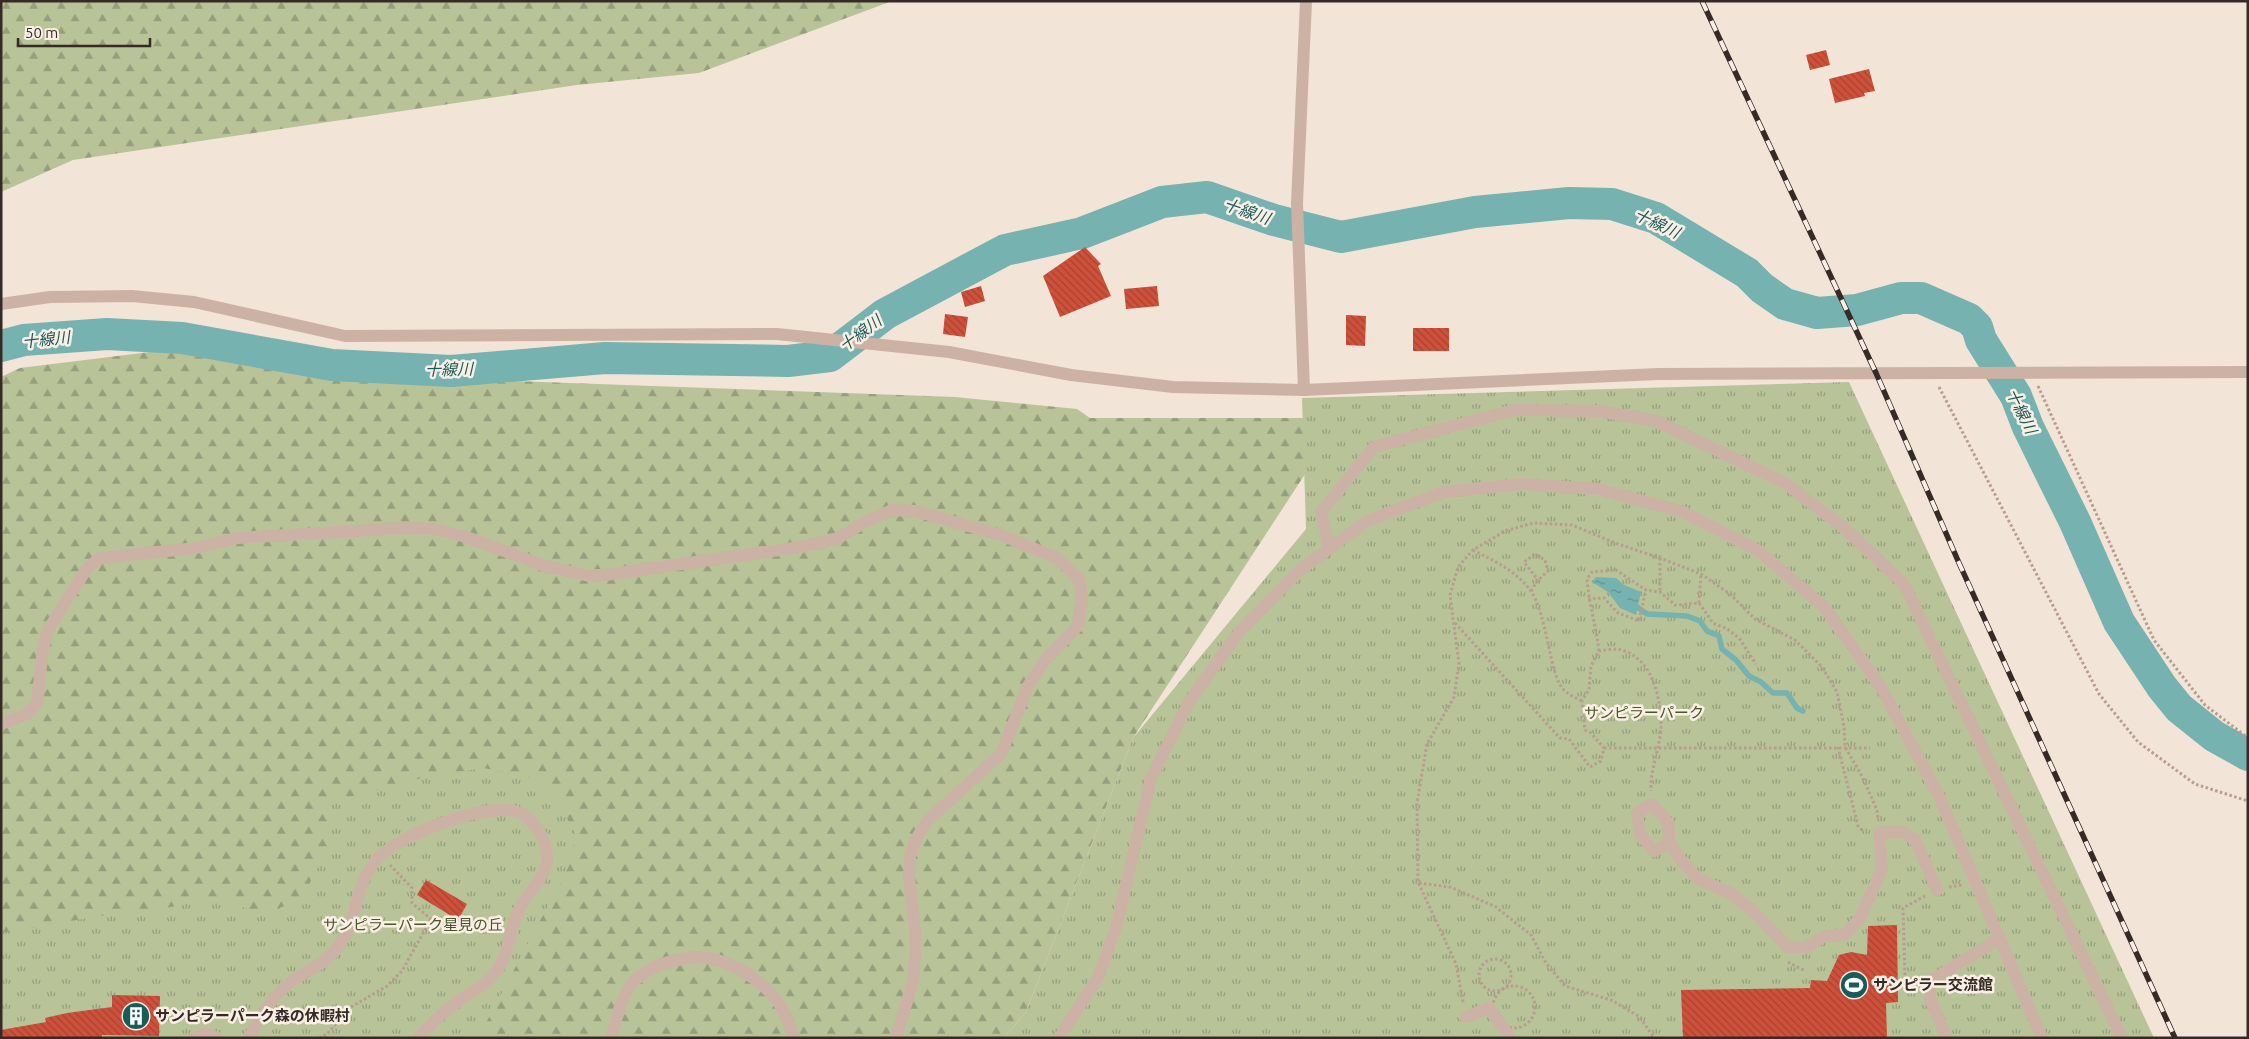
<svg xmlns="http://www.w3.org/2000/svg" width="2249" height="1039" viewBox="0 0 2249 1039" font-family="Ubuntu,'Noto Sans JP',sans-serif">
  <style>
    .forest { fill: url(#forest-firs) }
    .park { fill: url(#park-tufts) }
    .water { fill: url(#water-ripples) }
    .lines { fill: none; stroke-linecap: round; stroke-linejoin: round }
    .stream { stroke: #76b2af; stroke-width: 5.5 }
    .river { stroke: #76b2af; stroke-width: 32 }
    .building { fill: url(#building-back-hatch) }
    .path { stroke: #b89c8e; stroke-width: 3; stroke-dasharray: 2.5 2.5; stroke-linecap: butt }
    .minor { stroke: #ccb2a4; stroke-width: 12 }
    .rail-casing { stroke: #362a26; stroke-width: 5.5 }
    .rail { stroke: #faefe5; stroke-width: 4; stroke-dasharray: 11; stroke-linecap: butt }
    .labels { text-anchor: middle; stroke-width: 5; stroke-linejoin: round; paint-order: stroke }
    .park-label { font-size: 15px; fill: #4a5628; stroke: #faefe5 }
    .poi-label { font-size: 15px; font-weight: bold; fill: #362a26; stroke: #faefe5; text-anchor: start }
    .water-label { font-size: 16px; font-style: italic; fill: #195b59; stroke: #faefe5 }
  </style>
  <defs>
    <pattern id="forest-firs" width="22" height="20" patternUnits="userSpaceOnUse" patternTransform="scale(1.25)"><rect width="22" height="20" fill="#b8c398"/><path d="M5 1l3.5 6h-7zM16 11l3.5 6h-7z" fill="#969f7c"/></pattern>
    <pattern id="park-tufts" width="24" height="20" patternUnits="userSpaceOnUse" patternTransform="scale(1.25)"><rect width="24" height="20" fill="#b8c398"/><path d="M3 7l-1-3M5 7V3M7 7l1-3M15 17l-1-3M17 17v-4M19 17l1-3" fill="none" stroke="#969f7c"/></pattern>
    <pattern id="water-ripples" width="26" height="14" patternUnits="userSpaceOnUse" patternTransform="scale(1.25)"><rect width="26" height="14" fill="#76b2af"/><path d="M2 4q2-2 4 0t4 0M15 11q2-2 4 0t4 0" fill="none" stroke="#62918e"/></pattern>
    <pattern id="building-back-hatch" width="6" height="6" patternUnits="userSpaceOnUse" patternTransform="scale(1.25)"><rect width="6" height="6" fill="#ce513b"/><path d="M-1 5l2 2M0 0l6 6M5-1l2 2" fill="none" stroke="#a84331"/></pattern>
  </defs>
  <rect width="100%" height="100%" fill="#f3e4d8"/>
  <g class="forest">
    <polygon points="1,1 892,1 699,73 577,85 73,160 1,192"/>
    <polygon points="158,351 374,376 955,397 1077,409 1090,418 1317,418 1309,468 1133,738 1026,1012 1004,1038 1,1038 1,377 20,368"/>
  </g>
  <g class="park">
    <polygon points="1849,382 2154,1038 1004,1038 1026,1012 1133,738 1306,529 1302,398"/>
    <polygon points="484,768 533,778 559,804 576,835 569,866 478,1038 1,1038 1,933 100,916 166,908 217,898 248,909 275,910 301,899 331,843 331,802 426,777"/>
  </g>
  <polygon class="water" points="1596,577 1616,578 1624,585 1641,592 1636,615 1620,608 1608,592 1592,582"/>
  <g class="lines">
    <polyline class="stream" points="1633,604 1647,614 1687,616 1700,621 1707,631 1719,636 1722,649 1736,660 1749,676 1761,682 1773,693 1787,693 1797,708 1803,711"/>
    <polyline class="river" points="1,346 24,340 107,334 182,338 332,365 451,371 605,358 788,361 830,356 885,314 1005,250 1082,233 1162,202 1207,197 1274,220 1341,237 1475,212 1569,203 1612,204 1656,218 1747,273 1762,288 1785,304 1817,313 1857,310 1901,298 1921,298 1969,319 1977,327 1981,340 2016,396 2028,427 2075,522 2119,622 2162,687 2179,708 2214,736 2248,755"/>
  </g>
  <g class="building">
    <polygon points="1826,50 1830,65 1810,70 1806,55"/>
    <polygon points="1869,69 1875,91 1864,93 1865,96 1835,103 1829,79"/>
    <polygon points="1085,247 1101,264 1098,266 1111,296 1060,317 1043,276"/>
    <polygon points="981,286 985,301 965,307 961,292"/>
    <polygon points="1157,286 1159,306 1126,309 1124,289"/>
    <polygon points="945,314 968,317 965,337 943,334"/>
    <polygon points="1346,315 1366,316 1365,346 1346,345"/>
    <rect x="1413" y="328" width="36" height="23"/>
    <polygon points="426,880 467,904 458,920 417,895"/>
    <polygon points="1897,925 1898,1002 1886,1003 1887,1038 1683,1038 1681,990 1810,988 1811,980 1827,981 1839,955 1851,952 1867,955 1868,926"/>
    <polygon points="112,995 160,996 159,1036 102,1035 102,1038 1,1038 1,1030 46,1022 45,1018 67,1013 112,1007"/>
  </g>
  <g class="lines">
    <g class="path">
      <polyline points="2038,386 2154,640 2205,705 2248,738"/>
      <polyline points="1939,387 2099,694 2138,742 2195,784 2248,801"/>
      <path d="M 1473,550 C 1494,561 1515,570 1530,590 C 1548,614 1549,678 1565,691 C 1570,695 1576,698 1582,701"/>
      <polyline points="1660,558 1660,592"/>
      <polyline points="1531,591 1538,580 1548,571 1545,560 1535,554 1524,562 1538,580"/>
      <polyline points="1588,599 1604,598 1618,613 1639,621 1646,590"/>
      <polyline points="1699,603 1701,574"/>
      <path d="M 1455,623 L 1560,738 L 1569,739 L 1590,767 L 1601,761 L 1604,748 L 1591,733 L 1585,730 L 1582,701 L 1589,689 L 1591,666 L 1599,651 C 1606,650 1616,648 1622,650 C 1653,659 1661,699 1661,727 C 1660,749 1650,769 1651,791"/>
      <path d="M 1599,651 C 1596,627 1589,603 1587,579 L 1592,572 L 1616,570 L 1646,590 L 1660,592 L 1675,605 L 1699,603 L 1713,623 L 1727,629 L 1739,638 L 1756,664"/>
      <polyline points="1838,747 1858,826 1864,832"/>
      <polyline points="1604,748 1870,748"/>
      <polyline points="390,865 412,888 412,903 431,919 455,926 465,916 498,929"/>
      <polyline points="1419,883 1450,887 1496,907 1531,935 1546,963 1565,986 1611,1000 1640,1017 1654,1038"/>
      <polyline points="1949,887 1963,885"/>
      <circle cx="1495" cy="975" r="16"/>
      <polyline points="1788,962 1805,971"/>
      <polyline points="1917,980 1905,978 1903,908 1925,896"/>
      <circle cx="1514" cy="1007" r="21"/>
      <polyline points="1463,1002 1456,964 1418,882 1417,803 1427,744 1454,697 1459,664 1450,595 1458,567 1473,550 1505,531 1533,523 1572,525 1615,543 1660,558 1701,574 1730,594 1755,619 1795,640 1822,667 1837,692 1844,726 1845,747 1862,776 1877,810 1878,819"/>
      <polyline points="319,1038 327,1034 351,1007 387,986 402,971 431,919"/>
    </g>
    <g class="minor">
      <polyline points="1,304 50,297 132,296 194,302 345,336 777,334 949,352 1071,375 1173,387 1304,390 1658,374 2248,372"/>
      <polyline points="1304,390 1297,203 1306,1"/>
      <polyline points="1329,549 1321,512 1374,447 1514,410 1599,411 1656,421 1785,483 1843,527 1904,584 2122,1038"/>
      <polyline points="1,724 27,714 37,703 43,648 48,630 87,568 100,558 196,548 237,538 405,528 434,529 463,536 545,566 585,575 605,575 807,546 838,538 865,522 892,510 915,511 1001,535 1057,558 1080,580 1082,603 1077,627 1045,660 1028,686 1001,754 928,820 916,839 910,856 909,877 916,940 913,981 896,1038"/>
      <polyline points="1670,842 1654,851 1640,834 1637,813 1652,804 1668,822 1670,842 1680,859 1698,879 1732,894 1755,913 1788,947 1806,947 1823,937 1846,934 1860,918 1882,869 1879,833 1901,832 1915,839 1937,890"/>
      <polyline points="1466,1017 1489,1008 1508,1034 1508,1038"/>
      <polyline points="194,1038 206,1034 217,1038"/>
      <path d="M 249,1038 C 259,1018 274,994 292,981 C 309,969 324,965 337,948 C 359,921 354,880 380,856 C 405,833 488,800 521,813 C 527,816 533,823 537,828 C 543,836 548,850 547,860 C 545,878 529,891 521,906 C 509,925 511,950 498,969 C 485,987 473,990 457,1002 C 443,1012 430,1025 418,1038"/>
      <path d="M 611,1038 C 616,1021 622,993 634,981 C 647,969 661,963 678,960 C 684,959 691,957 697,957 C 725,957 756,976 774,997 C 784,1008 789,1024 794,1038"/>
      <polyline points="1059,1038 1099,976 1117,924 1151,778 1189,702 1239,632 1300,570 1367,521 1444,492 1521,484 1598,489 1683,512 1759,551 1825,608 1881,687 1938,794 2042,1038"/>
      <polyline points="1947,1038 1930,999 1929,982 2000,938"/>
    </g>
    <defs>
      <polyline id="rail" points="1702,1 1876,373 1959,563 2175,1038"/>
    </defs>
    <use href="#rail" class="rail-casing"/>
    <use href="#rail" class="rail"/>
  </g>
  <defs>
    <symbol id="stadium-disc" viewBox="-11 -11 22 22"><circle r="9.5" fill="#195b59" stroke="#faefe5"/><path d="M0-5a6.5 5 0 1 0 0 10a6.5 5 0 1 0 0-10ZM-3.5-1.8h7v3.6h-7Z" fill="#fff"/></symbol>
    <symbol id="building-disc" viewBox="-11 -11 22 22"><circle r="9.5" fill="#195b59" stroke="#faefe5"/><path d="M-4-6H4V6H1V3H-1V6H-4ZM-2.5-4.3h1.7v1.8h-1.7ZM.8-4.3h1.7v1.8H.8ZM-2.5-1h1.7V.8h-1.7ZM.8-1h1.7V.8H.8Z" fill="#fff"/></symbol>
  </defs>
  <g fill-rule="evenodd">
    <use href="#stadium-disc" x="1838" y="969" width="32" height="32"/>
    <use href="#building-disc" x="120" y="1000" width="32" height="32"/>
  </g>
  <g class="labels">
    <g class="park-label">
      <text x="1644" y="718">サンピラーパーク</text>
      <text x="413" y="930">サンピラーパーク星見の丘</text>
    </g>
    <g class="poi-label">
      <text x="1873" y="990">サンピラー交流館</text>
      <text x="155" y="1021">サンピラーパーク森の休暇村</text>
    </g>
    <g class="water-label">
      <text transform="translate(1247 211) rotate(19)" y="6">十線川</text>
      <text transform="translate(1657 223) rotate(25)" y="6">十線川</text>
      <text transform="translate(860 333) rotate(-37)" y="6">十線川</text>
      <text transform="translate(46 339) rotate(-6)" y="6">十線川</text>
      <text transform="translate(449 369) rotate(-1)" y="6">十線川</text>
      <text transform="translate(2022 411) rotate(64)" y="6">十線川</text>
    </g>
  </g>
  <rect width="2249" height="1039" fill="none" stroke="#362a26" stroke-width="5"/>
  <path d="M18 38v8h132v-8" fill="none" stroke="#362a26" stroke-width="2.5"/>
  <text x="25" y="38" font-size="15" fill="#362a26" stroke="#faefe5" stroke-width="4" paint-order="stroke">50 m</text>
</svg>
